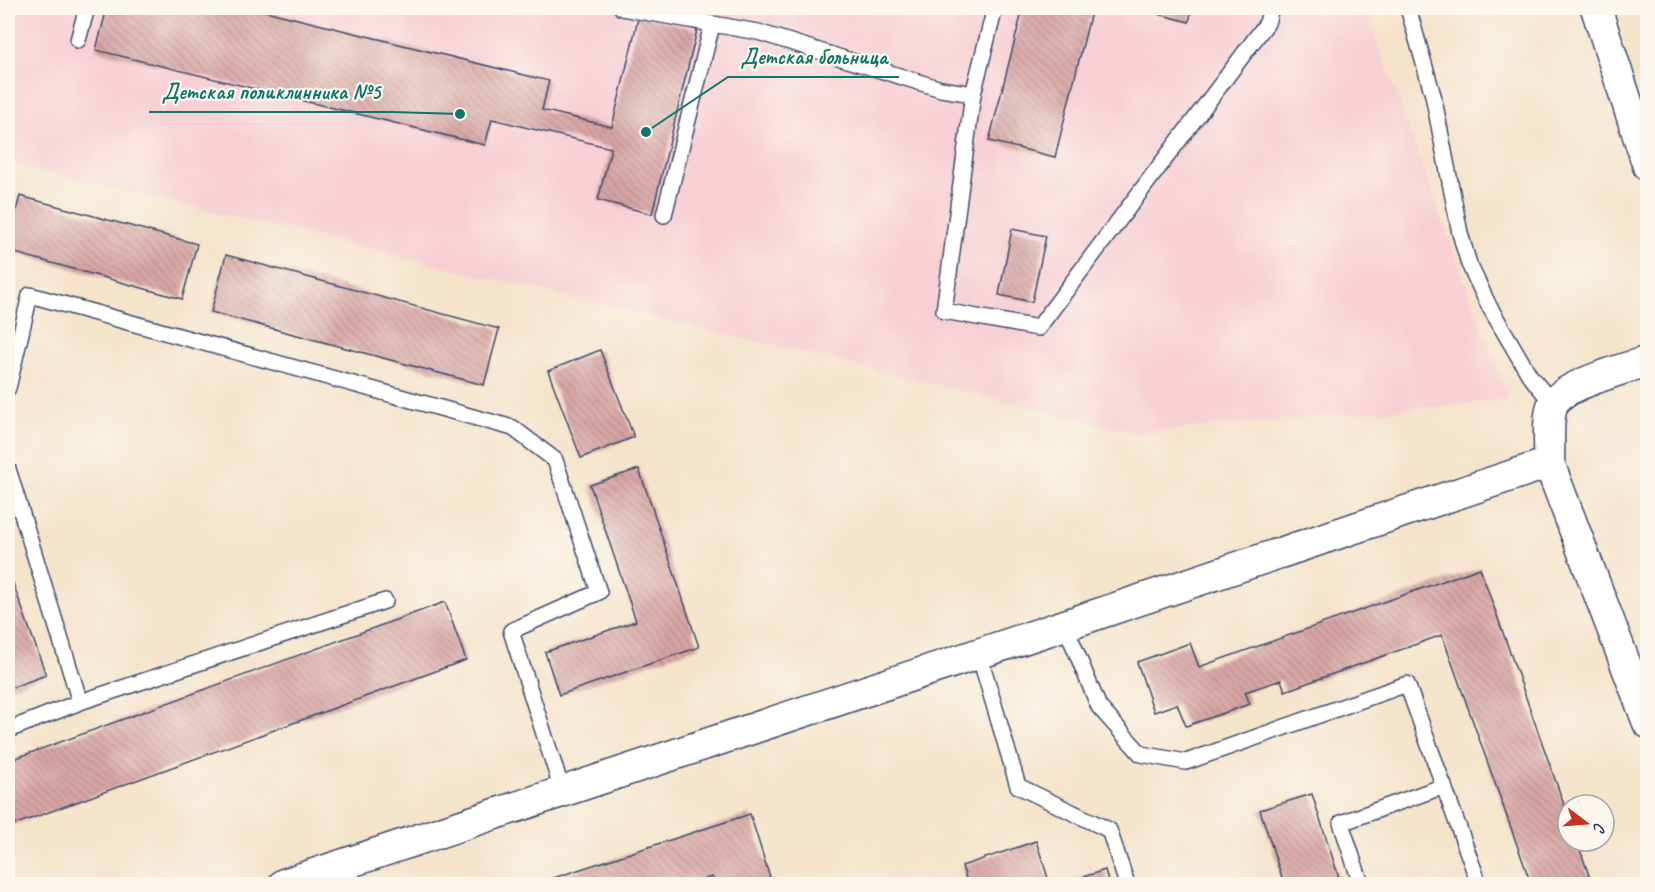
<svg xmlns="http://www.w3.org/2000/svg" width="1655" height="892" viewBox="0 0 1655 892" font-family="Caveat,sans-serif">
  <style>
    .built { fill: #f7cfd4 }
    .building { fill: url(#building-back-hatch) }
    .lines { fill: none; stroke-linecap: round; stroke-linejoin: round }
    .lane-casing { stroke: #3c4a6e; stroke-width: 18 }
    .street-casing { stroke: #3c4a6e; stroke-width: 33 }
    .lane { stroke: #fff; stroke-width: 15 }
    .street { stroke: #fff; stroke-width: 30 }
    .leader { fill: none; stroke: #0f766e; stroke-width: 2 }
    .callout-dot { fill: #0f766e; stroke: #fbf7ec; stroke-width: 2 }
    .callout-label { font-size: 22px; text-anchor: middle; font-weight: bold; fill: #0f766e; stroke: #fbf7ec; stroke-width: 4.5; stroke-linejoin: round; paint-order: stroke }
  </style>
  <defs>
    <pattern id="building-back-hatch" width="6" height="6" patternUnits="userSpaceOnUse" patternTransform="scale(1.5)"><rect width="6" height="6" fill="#d8a5a4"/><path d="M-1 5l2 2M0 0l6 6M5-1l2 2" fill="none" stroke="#ae8789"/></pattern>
  </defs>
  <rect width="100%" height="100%" fill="#fbf7ec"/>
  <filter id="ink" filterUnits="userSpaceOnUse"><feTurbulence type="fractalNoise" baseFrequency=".0167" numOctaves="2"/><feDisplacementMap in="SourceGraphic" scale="12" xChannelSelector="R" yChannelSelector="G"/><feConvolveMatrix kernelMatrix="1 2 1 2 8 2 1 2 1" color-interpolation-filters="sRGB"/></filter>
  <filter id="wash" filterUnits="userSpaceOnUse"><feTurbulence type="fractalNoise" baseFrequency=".008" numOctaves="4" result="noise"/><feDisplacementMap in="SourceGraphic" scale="24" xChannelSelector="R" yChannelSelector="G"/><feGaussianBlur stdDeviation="1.35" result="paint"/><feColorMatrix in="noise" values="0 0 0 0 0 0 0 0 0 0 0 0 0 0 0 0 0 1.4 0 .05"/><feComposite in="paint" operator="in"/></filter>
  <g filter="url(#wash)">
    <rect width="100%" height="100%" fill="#f5e3ca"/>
    <polygon class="built" points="8,8 1365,8 1508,400 1138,433 8,163"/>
    <g id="blocks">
      <g class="building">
        <polygon points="107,8 253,8 549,81 542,110 612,127 639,15 697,30 652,214 598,200 611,148 492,119 485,145 96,50"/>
        <polygon points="1023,8 1092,8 1055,157 989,141"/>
        <polygon points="1159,8 1192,8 1189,22 1158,14"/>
        <polygon points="20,196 197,244 182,299 8,251 8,241"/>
        <polygon points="1012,229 1046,236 1032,302 999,295"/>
        <polygon points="226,255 499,329 484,385 211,312"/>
        <polygon points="600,350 634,437 581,458 548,371"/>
        <polygon points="639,469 699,647 559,695 545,652 636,621 590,485"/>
        <polygon points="1480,568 1568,816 1568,841 1577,841 1592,884 1531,884 1442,635 1285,691 1281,680 1245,692 1250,704 1186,726 1177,704 1154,712 1137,662 1190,643 1199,667"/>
        <polygon points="8,569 46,675 8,689"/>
        <polygon points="445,602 466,660 8,827 8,761"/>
        <polygon points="1312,794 1341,884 1284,884 1260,810"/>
        <polygon points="750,814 772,884 715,884 712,877 689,884 535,884"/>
        <polygon points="1036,841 1050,884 968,884 962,866"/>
        <polygon points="1105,870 1109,884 1061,884"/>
      </g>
    </g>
  </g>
  <g filter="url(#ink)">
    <use href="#blocks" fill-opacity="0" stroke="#3c4a6e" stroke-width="1.5"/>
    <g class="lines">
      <defs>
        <g id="lane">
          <polyline points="622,8 758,32 941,89 973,94 944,311 1038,328 1267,23 1271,8"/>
          <polyline points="1408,8 1433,95 1460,233 1469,264 1489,306 1530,376 1553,404"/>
          <polyline points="78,40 87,8"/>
          <polyline points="973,94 995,8"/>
          <polyline points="664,215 712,25"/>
          <polyline points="8,388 30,295 513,428 555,460 599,592 511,631 563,793"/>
          <polyline points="8,469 80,702"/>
          <polyline points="1065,625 1099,707 1141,754 1186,762 1407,684 1479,884"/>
          <polyline points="979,654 1018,786 1109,830 1127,884"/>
          <polyline points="8,730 80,702 385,601"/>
          <polyline points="347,865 354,884"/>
          <polyline points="1361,884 1341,823 1444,786"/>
        </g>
        <g id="street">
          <polyline points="1596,8 1648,166"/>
          <path d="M 1549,463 C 1550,446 1547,422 1552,406 C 1559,386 1627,368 1648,361"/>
          <polyline points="284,884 1065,625 1549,463 1648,723"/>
        </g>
      </defs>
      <use href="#lane" class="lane-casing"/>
      <use href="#street" class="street-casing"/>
      <use href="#lane" class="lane"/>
      <use href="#street" class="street"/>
    </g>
  </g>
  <path class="leader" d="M646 132L728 77H899M460 114L392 112H149"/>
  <g class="callout-dot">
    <circle cx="646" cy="132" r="6"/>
    <circle cx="460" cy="114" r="6"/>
  </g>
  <g class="callout-label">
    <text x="814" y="64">Детская больница</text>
    <text x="271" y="99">Детская поликлинника №5</text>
  </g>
  <rect width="1655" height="892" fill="none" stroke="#fbf7ec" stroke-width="30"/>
  <g transform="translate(1586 823) rotate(106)"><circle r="28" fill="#fbf7ec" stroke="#a1a7b3" stroke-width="1.5"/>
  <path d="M0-4.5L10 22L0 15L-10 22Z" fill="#c8321e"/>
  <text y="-9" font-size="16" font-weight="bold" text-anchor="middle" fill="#1b2f5e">С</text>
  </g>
</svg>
